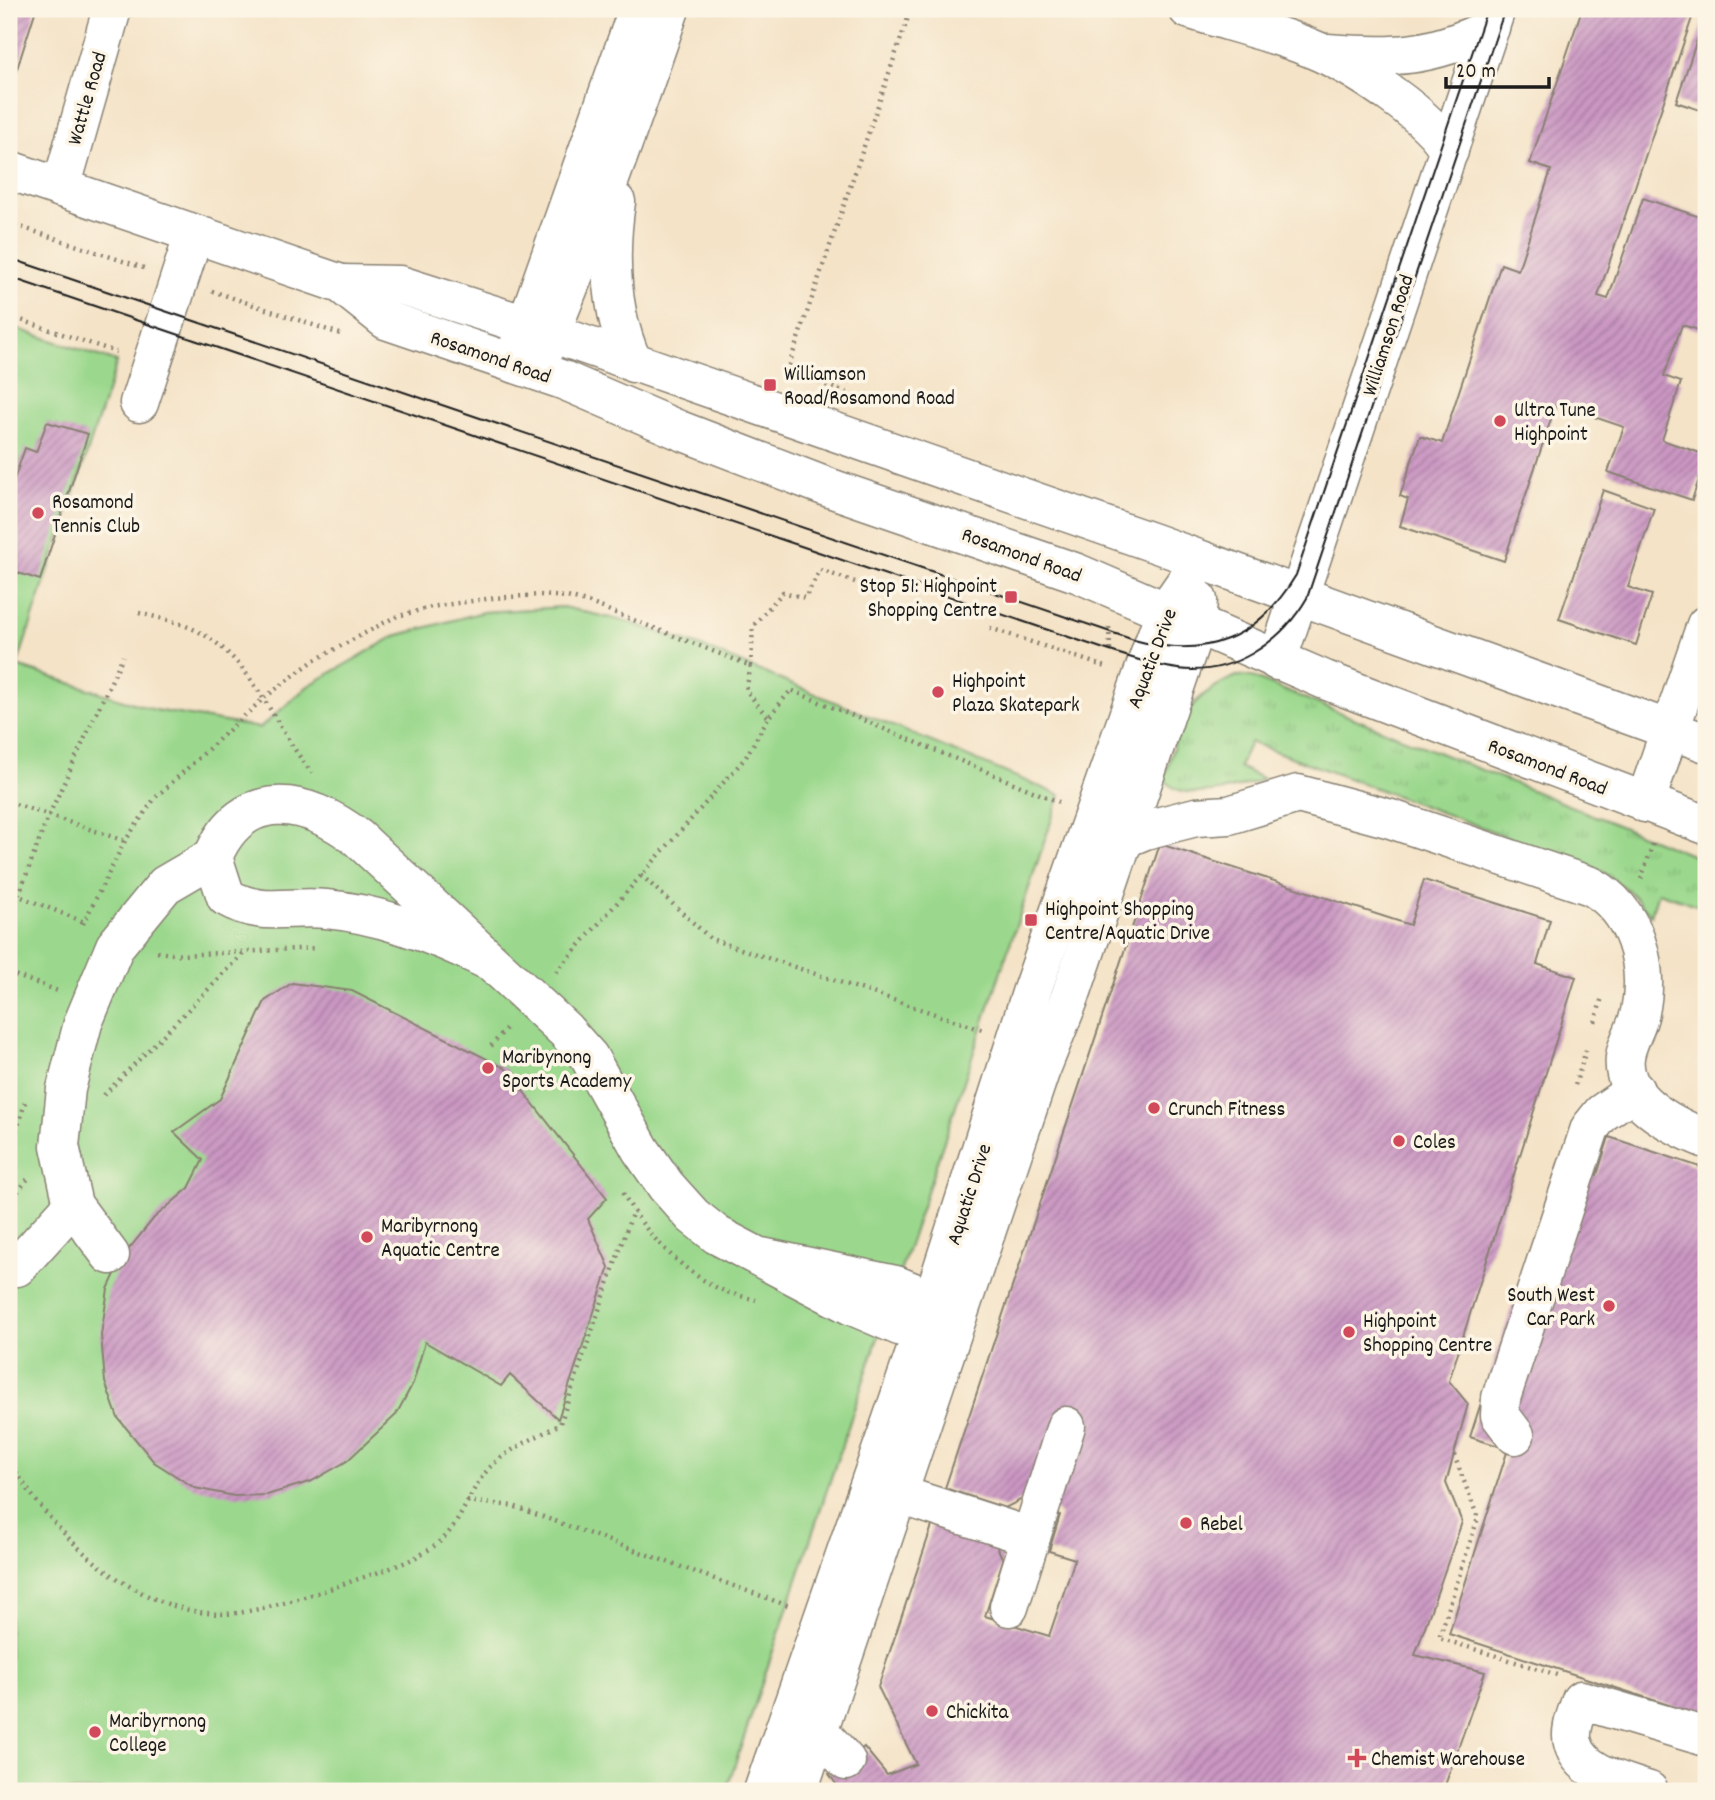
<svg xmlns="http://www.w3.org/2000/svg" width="1715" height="1800" viewBox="0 0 1715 1800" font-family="Dekko,sans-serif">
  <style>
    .grass { fill: url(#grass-tufts); stroke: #5c7a54; stroke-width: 2 }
    .pitch { fill: #9bd88d; stroke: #5c7a54; stroke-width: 2 }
    .building { fill: url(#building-hatch) }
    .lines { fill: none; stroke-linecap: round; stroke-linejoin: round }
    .minor-casing { stroke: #888072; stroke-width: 41 }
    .path { stroke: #888072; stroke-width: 4.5; stroke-dasharray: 2 5; stroke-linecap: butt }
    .minor { stroke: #fff; stroke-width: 38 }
    .tram { stroke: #1c1c1c; stroke-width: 2 }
    .poi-dot { fill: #d1495b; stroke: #fcf5e5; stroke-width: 2.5 }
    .labels { text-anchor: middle; stroke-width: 7; stroke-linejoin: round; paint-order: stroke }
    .street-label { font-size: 21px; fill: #1c1c1c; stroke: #fcf5e5 }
    .poi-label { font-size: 21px; fill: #1c1c1c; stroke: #fcf5e5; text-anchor: start }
  </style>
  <defs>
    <pattern id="grass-tufts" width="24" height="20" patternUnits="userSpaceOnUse" patternTransform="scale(1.75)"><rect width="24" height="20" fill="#9bd88d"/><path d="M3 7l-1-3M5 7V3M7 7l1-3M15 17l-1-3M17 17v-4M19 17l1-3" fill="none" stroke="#85b979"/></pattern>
    <pattern id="building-hatch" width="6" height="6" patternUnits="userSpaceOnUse" patternTransform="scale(1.75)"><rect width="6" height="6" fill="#cb97c3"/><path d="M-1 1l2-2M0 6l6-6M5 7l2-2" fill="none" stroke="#a47a9e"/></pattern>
  </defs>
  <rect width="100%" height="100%" fill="#fcf5e5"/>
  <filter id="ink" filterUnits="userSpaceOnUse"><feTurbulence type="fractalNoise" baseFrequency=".0143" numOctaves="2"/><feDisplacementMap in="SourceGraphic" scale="14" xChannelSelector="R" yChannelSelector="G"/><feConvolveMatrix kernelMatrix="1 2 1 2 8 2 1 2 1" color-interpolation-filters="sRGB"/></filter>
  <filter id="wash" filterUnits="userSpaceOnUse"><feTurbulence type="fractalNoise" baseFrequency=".00686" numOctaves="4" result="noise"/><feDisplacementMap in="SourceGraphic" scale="28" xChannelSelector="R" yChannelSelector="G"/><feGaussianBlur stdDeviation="1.57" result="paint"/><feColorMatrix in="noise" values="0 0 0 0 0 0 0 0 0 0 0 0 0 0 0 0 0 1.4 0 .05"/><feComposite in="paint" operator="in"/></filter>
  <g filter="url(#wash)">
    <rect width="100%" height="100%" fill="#f4e3c7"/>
    <path class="grass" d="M 1237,676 L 1252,677 L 1706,861 L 1706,908 L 1658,892 L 1651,915 L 1628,890 L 1603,872 L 1250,742 L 1239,767 L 1264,779 C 1241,788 1178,805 1164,778 C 1181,725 1181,699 1237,676 Z"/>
    <polygon class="pitch" points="9,326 117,362 17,666 155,710 260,728 308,686 395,636 483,612 563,607 628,622 697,645 1060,795 726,1791 9,1791"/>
    <g id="blocks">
      <g class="building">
        <polygon points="9,9 36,9 9,94"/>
        <polygon points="1582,9 1695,9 1598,296 1608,299 1643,198 1706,219 1706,309 1699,330 1682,325 1664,376 1681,382 1662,440 1706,455 1706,458 1692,500 1608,472 1624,427 1556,404 1504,561 1400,526 1408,499 1400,496 1420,436 1442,443 1501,264 1518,270 1551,170 1530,163"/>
        <polygon points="1706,13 1706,112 1676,102"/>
        <polygon points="47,422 88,434 40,580 9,570 9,494 25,448 36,452"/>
        <polygon points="1603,490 1654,508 1628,587 1652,595 1636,645 1559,619"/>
        <polygon points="1160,844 1410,925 1424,880 1550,920 1537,964 1576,977 1449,1381 1468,1404 1446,1483 1462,1522 1415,1655 1485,1672 1443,1791 841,1791 829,1774 864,1747 887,1775 916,1764 878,1687 934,1520 995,1542 1003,1560 985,1616 1049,1636 1075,1559 1049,1551 1060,1515 1034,1493 1005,1508 945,1488"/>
        <polygon points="292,983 352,991 505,1068 607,1198 588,1219 609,1267 558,1419 510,1375 501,1386 425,1342 413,1383 396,1415 347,1461 312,1481 267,1495 234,1496 195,1488 154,1462 118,1418 105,1382 101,1335 108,1289 124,1255 154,1218 189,1188 203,1160 174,1132 220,1099 265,1001"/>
        <polygon points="1609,1137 1706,1169 1706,1717 1449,1634 1508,1449 1470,1437 1558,1163 1597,1175"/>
      </g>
    </g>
  </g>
  <g filter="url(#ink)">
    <use href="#blocks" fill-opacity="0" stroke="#888072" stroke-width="2"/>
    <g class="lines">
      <defs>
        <g id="minor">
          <path d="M 1188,9 C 1231,23 1280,34 1322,53 C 1357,69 1432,117 1449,151"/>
          <path d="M 1327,53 C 1393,58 1429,58 1490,28"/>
          <polyline points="9,170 341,284 386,320 563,380 679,430 827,487 1077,573 1325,680 1706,825"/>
          <polyline points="61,188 112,9"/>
          <path d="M 616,202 C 608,257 610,312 633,363"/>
          <polyline points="341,284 400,285 551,333 1157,544 1706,743"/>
          <polyline points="518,348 638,9"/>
          <path d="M 541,356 C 589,242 630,126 670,9"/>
          <polyline points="139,403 194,234"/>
          <polyline points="1277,661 1496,9"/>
          <polyline points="1645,803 1706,625"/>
          <path d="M 1118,849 L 1128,837 L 1145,830 L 1196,817 L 1229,815 L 1298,794 L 1391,819 L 1591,886 C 1635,910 1650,964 1640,1012 C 1637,1028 1627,1041 1625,1057 C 1620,1101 1674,1126 1706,1139"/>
          <path d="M 491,962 C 441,937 383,914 326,909 C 287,905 263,918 226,897 L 213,857 C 242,786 307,798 358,838 L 565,1030 L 589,1057 L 641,1150 L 666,1186 L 693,1216 L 717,1235 L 850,1305 L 899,1326 L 922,1333 L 953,1325 L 933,1300 L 896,1285 L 762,1257"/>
          <polyline points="110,1255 73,1205 60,1146 66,1089 83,1023 115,946 165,885 213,857"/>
          <polyline points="17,1267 73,1205"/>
          <polyline points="1515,1435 1500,1415 1501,1398 1590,1128 1602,1113 1635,1090"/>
          <polyline points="897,1494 1031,1537"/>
          <polyline points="1009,1607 1066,1426"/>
          <polyline points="818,1730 846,1761"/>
          <polyline points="763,1791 922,1333 1031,993 1153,645 1165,612 1201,560"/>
          <polyline points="798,1791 1040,1072 1070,997 1196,625 1198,600"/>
          <path d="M 1649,1791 C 1624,1782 1581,1774 1573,1743 C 1569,1730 1577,1713 1581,1700 L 1706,1737"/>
        </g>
      </defs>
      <use href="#minor" class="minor-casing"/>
      <g class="path">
        <polyline points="9,223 144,268"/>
        <polyline points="212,291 343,335"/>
        <polyline points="9,316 116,352"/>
        <polyline points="850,397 851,394 787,371 911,9"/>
        <path d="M 139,613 C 155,617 171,620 186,626 C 251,651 271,723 312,773"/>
        <polyline points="1109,627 1110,650"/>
        <polyline points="990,628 1109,668"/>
        <polyline points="751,666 753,626 783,592 805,598 820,570 855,582"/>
        <polyline points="9,802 125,841"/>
        <polyline points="49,815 123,656"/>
        <polyline points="641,875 711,939 983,1030"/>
        <polyline points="1641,879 1653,844"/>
        <polyline points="9,892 84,922"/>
        <polyline points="9,921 48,817"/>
        <polyline points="83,924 125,841 155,798 264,698 313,661 395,617 431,607 493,598 540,595 567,597 590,603 751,666 746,690 768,718 791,690 1059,802"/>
        <polyline points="157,952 181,955 316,948"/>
        <polyline points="556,972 746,757 768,718"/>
        <polyline points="9,973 58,991"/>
        <polyline points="1595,1022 1602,997"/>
        <polyline points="491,1046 508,1026"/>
        <polyline points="1575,1085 1587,1047"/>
        <polyline points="104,1095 245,952"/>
        <polyline points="9,1158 25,1102"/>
        <path d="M 623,1193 C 643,1232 683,1273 724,1291 C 734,1295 746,1297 756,1300"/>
        <polyline points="9,1203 30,1176"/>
        <polyline points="1454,1455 1478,1518 1439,1638 1557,1675"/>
        <path d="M 9,1460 C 52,1534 132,1613 223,1614 C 252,1614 313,1595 341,1585 C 373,1573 411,1565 438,1543 C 460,1526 468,1494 485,1473 C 502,1451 536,1438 560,1424 L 633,1211"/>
        <polyline points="467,1501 513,1506 789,1606"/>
      </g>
      <use href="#minor" class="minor"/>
      <g class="tram">
        <path d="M 9,258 L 1134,640 C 1205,660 1258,639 1296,575 L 1487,9"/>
        <path d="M 9,277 L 1110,651 C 1132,658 1155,666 1178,669 C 1232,676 1281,643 1307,598 L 1505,9"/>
      </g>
    </g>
  </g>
  <g class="poi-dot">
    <rect x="763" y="378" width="14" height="14" rx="3.5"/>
    <circle cx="1500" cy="421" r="7"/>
    <circle cx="38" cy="513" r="7"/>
    <rect x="1004" y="590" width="14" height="14" rx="3.5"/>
    <circle cx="938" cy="692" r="7"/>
    <rect x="1024" y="913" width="14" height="14" rx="3.5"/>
    <circle cx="488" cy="1068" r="7"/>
    <circle cx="1154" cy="1108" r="7"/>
    <circle cx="1399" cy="1141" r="7"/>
    <circle cx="367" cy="1237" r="7"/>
    <circle cx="1609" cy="1306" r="7"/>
    <circle cx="1349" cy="1332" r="7"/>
    <circle cx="1186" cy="1523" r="7"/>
    <circle cx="932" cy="1711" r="7"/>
    <circle cx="95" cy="1732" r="7"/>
    <path d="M1353.5 1747.5h7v7h7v7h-7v7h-7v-7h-7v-7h7z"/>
  </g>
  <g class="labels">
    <g class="street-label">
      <text transform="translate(86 98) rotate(-74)" y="7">Wattle Road</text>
      <text transform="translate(1387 335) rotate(-72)" y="7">Williamson Road</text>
      <text transform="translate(491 356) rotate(19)" y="7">Rosamond Road</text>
      <text transform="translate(1022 554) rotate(20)" y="7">Rosamond Road</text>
      <text transform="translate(1151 658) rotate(-69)" y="7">Aquatic Drive</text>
      <text transform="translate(1548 766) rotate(21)" y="7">Rosamond Road</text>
      <text transform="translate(968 1194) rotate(-72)" y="7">Aquatic Drive</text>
    </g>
    <g class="poi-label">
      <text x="784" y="380">Williamson<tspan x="784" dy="24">Road/Rosamond Road</tspan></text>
      <text x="1514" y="416">Ultra Tune<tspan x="1514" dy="24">Highpoint</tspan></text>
      <text x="52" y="508">Rosamond<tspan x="52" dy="24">Tennis Club</tspan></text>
      <text x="997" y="592" text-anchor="end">Stop 51: Highpoint<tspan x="997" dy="24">Shopping Centre</tspan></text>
      <text x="952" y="687">Highpoint<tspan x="952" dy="24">Plaza Skatepark</tspan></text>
      <text x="1045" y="915">Highpoint Shopping<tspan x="1045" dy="24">Centre/Aquatic Drive</tspan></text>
      <text x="502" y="1063">Maribynong<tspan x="502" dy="24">Sports Academy</tspan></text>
      <text x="1168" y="1115">Crunch Fitness</text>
      <text x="1413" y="1148">Coles</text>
      <text x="381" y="1232">Maribyrnong<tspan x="381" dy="24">Aquatic Centre</tspan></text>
      <text x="1595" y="1301" text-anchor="end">South West<tspan x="1595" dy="24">Car Park</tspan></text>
      <text x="1363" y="1327">Highpoint<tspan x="1363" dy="24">Shopping Centre</tspan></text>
      <text x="1200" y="1530">Rebel</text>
      <text x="946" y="1718">Chickita</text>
      <text x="109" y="1727">Maribyrnong<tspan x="109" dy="24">College</tspan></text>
      <text x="1371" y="1765">Chemist Warehouse</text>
    </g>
  </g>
  <rect width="1715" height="1800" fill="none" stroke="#fcf5e5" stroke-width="35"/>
  <path d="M1446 77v10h103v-10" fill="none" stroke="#1c1c1c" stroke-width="3.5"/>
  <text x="1456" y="77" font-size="21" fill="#1c1c1c" stroke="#fcf5e5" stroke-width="5" paint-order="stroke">20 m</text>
</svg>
